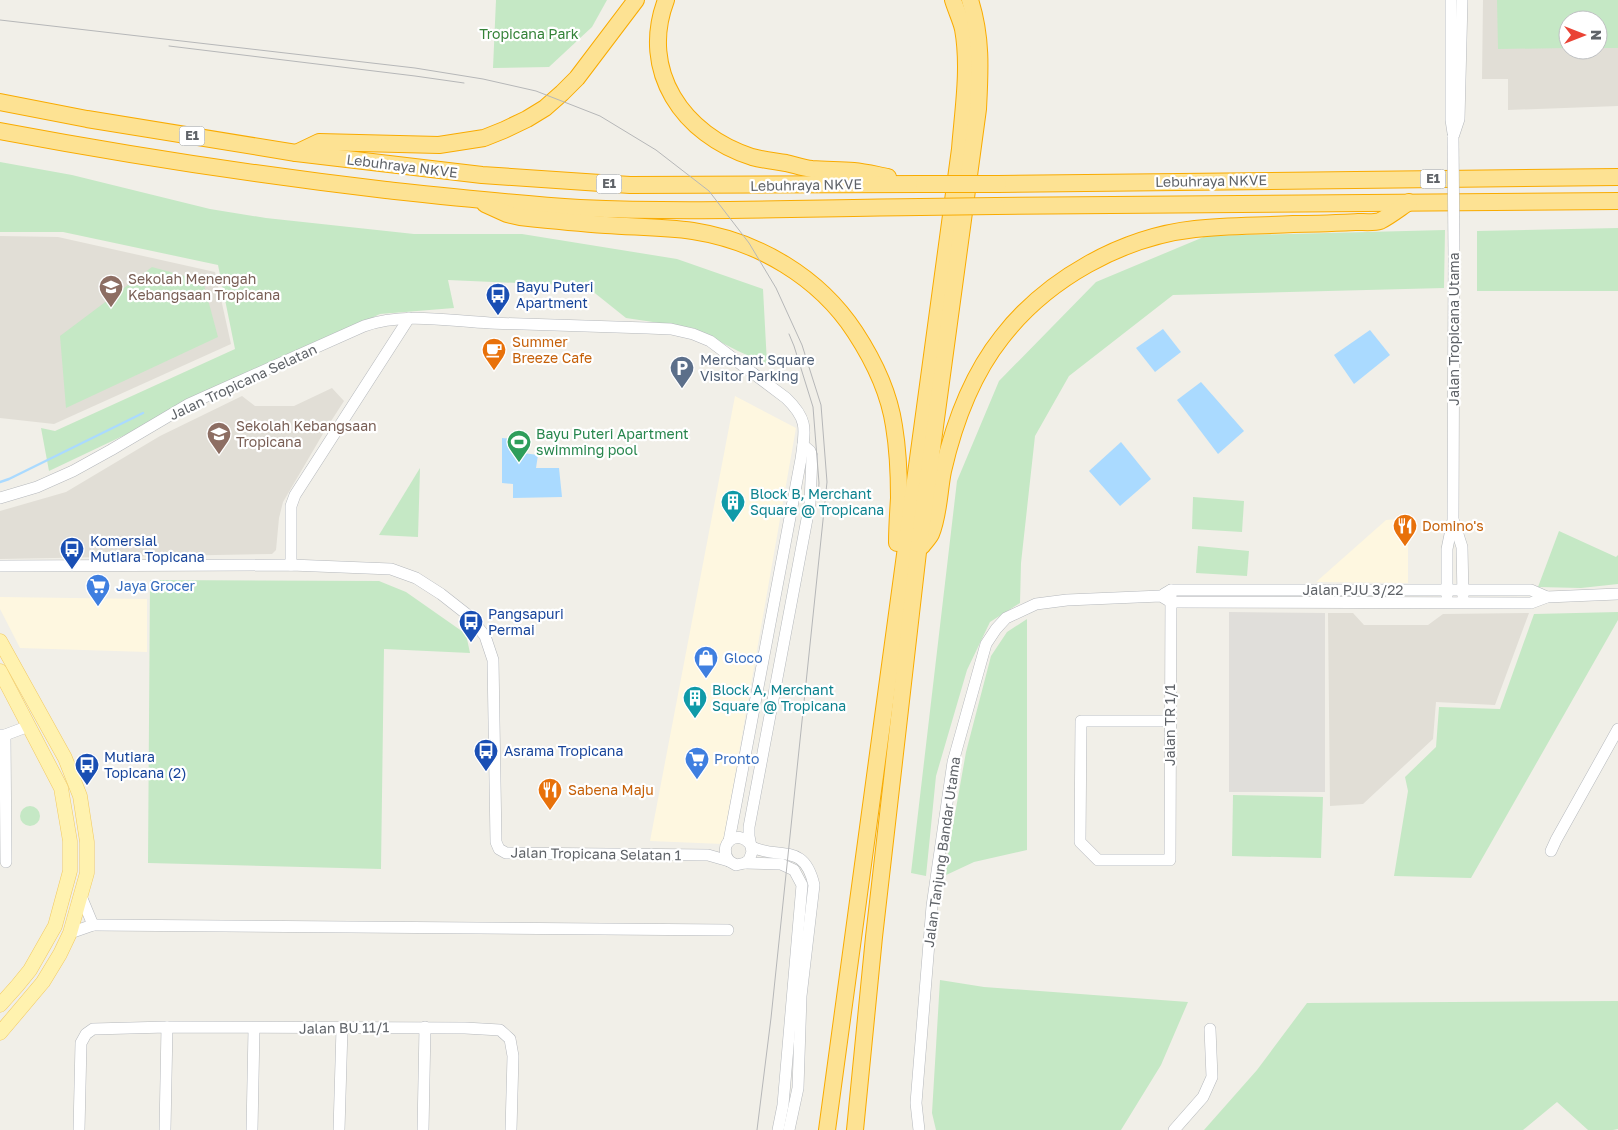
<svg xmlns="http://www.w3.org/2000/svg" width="1618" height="1130" viewBox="0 0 1618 1130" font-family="'Golos Text',sans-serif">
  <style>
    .commercial { fill: #fef7e0 }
    .industrial { fill: #e0deda }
    .education { fill: #e1ded6; fill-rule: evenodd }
    .green { fill: #c5e8c5 }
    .water { fill: #aadaff }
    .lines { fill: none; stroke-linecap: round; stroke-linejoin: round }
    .stream { stroke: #aadaff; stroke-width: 2.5 }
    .minor-casing { stroke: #b5b8bc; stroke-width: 12 }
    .major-casing { stroke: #f2c960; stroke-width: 15 }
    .highway-casing { stroke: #f9ab00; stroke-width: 18 }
    .minor { stroke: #fff; stroke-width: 11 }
    .major { stroke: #fff2af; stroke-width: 14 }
    .highway { stroke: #fde293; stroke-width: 16 }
    .tram { stroke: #b6b7b8; stroke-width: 1 }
    .minor-bridge-casing { stroke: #b5b8bc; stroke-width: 12; stroke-linecap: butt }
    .highway-bridge-casing { stroke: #f9ab00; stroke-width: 18; stroke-linecap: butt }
    .minor-bridge { stroke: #fff; stroke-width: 11 }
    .highway-bridge { stroke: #fde293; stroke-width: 16 }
    .labels { text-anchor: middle; stroke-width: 4.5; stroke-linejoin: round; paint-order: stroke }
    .shield { fill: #fff; stroke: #8f9295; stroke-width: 1 }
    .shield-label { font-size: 12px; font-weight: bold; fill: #5f6368 }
    .park-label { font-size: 14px; fill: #348238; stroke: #fff }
    .street-label { font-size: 14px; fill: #5f6368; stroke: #fff }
    .education-label { font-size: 14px; fill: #785e54; stroke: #fff; text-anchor: start }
    .transit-label { font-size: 14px; fill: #164399; stroke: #fff; text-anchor: start }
    .food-label { font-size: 14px; fill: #c56008; stroke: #fff; text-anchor: start }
    .service-label { font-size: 14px; fill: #4e5e75; stroke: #fff; text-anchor: start }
    .leisure-label { font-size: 14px; fill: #27864d; stroke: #fff; text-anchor: start }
    .culture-label { font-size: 14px; fill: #0d838f; stroke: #fff; text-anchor: start }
    .shop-label { font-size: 14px; fill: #366cbe; stroke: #fff; text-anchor: start }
  </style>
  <rect width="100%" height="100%" fill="#f1efe8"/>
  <g class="commercial">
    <polygon points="735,396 796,428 723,844 650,841"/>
    <polygon points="1408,518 1408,583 1316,582 1386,520"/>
    <polygon points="0,597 147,599 147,652 20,648 0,609"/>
  </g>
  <polygon class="industrial" points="1229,612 1325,613 1325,792 1229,792"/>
  <g class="education">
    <path d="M 1483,0 L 1618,0 L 1618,106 L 1508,110 L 1508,79 L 1482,79 ZM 1568,20 L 1598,20 L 1598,50 L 1568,50 Z"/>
    <polygon points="0,236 58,237 215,272 231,344 54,424 0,418"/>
    <polygon points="332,388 344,401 324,432 283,502 279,518 276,550 272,554 0,559 0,511 66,492 160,436 242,396 255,406 294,406"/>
    <polygon points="1328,613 1353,613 1364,625 1428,625 1443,614 1529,613 1495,705 1436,702 1433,739 1363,804 1330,806"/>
  </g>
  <g class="green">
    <polygon points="496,0 607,0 592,27 549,67 493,68"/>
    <polygon points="1497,0 1618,0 1618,48 1598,48 1598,20 1568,20 1568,48 1498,49"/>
    <polygon points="0,162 72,175 210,209 266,218 414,234 522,234 677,259 763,289 767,364 738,351 693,328 626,318 586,286 448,280 454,308 380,314 49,471 41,428 55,431 235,349 218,265 63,232 0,232"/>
    <polygon points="1618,228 1618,291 1477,291 1477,231"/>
    <polygon points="1445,230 1444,288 1173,295 1069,376 1035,436 1021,563 1020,603 990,622 967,670 936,776 926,876 911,873 957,481 999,381 1096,282 1206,236"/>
    <polygon points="152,267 203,281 218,337 66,408 60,336"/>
    <polygon points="420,468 418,537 379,535"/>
    <polygon points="1193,497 1244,501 1242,532 1192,529"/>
    <polygon points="1559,531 1616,557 1618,555 1618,584 1581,588 1538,587"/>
    <polygon points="1198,546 1249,551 1247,576 1196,573"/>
    <polygon points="150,580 379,581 406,592 466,634 470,653 384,649 381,869 148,863"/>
    <polygon points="1618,612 1618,620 1471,878 1394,876 1408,791 1405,777 1436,747 1439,707 1500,709 1534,614"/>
    <polygon points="1027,619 1027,850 974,862 944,876 966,752 991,656 1007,632"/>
    <polygon points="1233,795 1323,797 1321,858 1232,856"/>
    <circle cx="30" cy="816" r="10"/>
    <polygon points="940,980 984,987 1188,1002 1161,1065 1121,1130 936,1130 932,1113"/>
    <polygon points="1618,1001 1618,1129 1613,1130 1588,1130 1557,1102 1523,1130 1204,1130 1257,1070 1307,1003"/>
  </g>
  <g class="water">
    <polygon points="1163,329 1181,352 1155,372 1136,348"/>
    <polygon points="1370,330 1390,355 1354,384 1334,355"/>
    <polygon points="1201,382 1244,431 1218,454 1177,400"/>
    <polygon points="502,438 523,440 523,453 538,455 536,468 559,468 562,497 513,498 513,484 502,483"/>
    <polygon points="1121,442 1151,479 1120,506 1089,471"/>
  </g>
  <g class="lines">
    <polyline class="stream" points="0,482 9,479 143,413"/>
    <defs>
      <g id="minor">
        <polyline points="1451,0 1451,120 1453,133"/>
        <polyline points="1453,137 1459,119 1462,0"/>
        <path d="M 0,498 L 37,487 L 73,471 L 111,450 L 189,404 L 364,326 C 405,312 448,321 490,323 C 542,325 594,326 647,328 L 671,329 L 693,334 L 710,341 L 786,398 C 809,420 805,430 801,459 L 729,841"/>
        <polyline points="1454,522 1462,547 1463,597"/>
        <polyline points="291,565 291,506 295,495 409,318"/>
        <polyline points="0,566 291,565 391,569 416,578 441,594 469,616 485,636 493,660 496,842 499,849 506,853 708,855 729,861 736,865 745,863 749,860 752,852 749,836 749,827 810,503 812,456 810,451 803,445"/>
        <polyline points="1164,594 1171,590 1531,590 1547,597"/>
        <polyline points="1447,596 1447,549 1453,520 1454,256"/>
        <polyline points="1170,721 1081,721 1080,842 1098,860 1170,860 1171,590"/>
        <polyline points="0,735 5,735 29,726"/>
        <polyline points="5,735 6,862"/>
        <path d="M 752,847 C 781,860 804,842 814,885 L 801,996 L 798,1088 L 789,1130"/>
        <polyline points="1551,851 1556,840 1618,729"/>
        <path d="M 729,861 C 717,844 737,828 750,844"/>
        <polyline points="745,863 781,864 794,870 802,885 783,1105 778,1130"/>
        <polyline points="93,925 728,930"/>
        <polyline points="70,933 93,925 81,896"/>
        <polyline points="79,1130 81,1043 86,1034 93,1029 167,1027 465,1028 500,1030 510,1039 513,1056 511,1130"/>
        <polyline points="165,1130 167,1027"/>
        <polyline points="252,1130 254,1029"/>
        <polyline points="339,1130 342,1028"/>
        <polyline points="423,1130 425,1027"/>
        <polyline points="919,1130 916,1103 932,906 953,762 986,644 996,629 1006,618 1036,604 1067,600 1161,596 1171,602 1531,603 1547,597 1618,594"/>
        <polyline points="1174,1130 1203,1097 1212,1077 1210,1029"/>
      </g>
      <g id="major">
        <polyline points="0,641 65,758 80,796 87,842 87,873 70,933 60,954 43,982 0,1033"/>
        <polyline points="0,671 61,788 70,841 70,871 55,926 30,970 17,986 0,1005"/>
      </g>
      <g id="highway">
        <path d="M 666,0 C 639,71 683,135 752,157 C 763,160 774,161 786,163 C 795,165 803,168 812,169 C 826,170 840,170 854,171 C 865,172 877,175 888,177"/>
        <polyline points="0,102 87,119 296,153 482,175 630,185 924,184"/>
        <path d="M 0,131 C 128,155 257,175 386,190 C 451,197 515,204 580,208 C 693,213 807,208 920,207"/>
        <polyline points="296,153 319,142 439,145 484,138 504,130 527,119 545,108 562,93 577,78 636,0"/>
        <polyline points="998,184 1618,177"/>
        <path d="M 485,204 L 507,214 L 520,217 C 548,220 577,223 606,225 C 635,227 664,227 693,231 C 758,241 819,277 855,332 C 874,361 889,392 894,426 C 898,450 899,474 899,498 C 898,513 897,528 897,543"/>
        <polyline points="996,206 1618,201"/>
        <path d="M 922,546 C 925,542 929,538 931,534 C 939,515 939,491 943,471 C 954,423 971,376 1002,337 C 1047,279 1122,237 1195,229 C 1227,225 1261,226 1293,224 C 1315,224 1336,223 1358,222 C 1364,222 1374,223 1380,221 C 1390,216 1400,208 1409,202"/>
        <path d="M 827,1130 L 960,149 C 963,110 970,68 963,29 C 961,20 956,10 953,0"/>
        <path d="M 855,1130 L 874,937 L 918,552 L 978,109 C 980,71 982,37 970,0"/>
      </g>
    </defs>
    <use href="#minor" class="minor-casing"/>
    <use href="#major" class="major-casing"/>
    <use href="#highway" class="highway-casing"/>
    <use href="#minor" class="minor"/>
    <use href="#major" class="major"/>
    <use href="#highway" class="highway"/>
    <g class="tram">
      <polyline points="0,20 415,68 483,79 536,91 600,116 656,150 709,191 749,243 776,288 802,345 821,405 827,482 771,1018 757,1130"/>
      <polyline points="169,46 415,76 464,83"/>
      <polyline points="789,334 794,346 813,407 819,483 818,497"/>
    </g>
    <defs>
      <polyline id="minor-bridge" points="1453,137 1454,256"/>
      <g id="highway-bridge">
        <polyline points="924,184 998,184"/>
        <polyline points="920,207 996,206"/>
      </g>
    </defs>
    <use href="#minor-bridge" class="minor-bridge-casing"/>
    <use href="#highway-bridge" class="highway-bridge-casing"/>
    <use href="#minor-bridge" class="minor-bridge"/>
    <use href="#highway-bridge" class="highway-bridge"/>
  </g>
  <defs>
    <symbol id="school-pin" viewBox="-11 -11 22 30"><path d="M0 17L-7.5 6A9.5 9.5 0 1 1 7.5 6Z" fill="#8d6e63" stroke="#fff"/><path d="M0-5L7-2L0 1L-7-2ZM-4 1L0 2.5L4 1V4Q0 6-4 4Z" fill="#fff"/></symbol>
    <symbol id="bus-pin" viewBox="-11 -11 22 30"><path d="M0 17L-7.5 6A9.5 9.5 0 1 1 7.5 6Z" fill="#1a4fb4" stroke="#fff"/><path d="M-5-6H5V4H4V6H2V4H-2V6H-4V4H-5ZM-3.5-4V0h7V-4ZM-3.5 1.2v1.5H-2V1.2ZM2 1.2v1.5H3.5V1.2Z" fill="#fff"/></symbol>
    <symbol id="cafe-pin" viewBox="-11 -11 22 30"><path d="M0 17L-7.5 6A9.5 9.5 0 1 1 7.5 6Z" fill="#e8710a" stroke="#fff"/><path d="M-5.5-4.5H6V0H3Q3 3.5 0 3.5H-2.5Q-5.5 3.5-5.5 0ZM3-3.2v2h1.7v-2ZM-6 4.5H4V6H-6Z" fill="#fff"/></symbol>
    <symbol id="parking-pin" viewBox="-11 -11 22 30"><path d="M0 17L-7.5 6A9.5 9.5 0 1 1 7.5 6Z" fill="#5c6f8a" stroke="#fff"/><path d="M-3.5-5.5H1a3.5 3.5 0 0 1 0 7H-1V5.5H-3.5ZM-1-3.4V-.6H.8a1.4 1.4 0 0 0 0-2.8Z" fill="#fff"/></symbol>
    <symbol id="stadium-pin" viewBox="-11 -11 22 30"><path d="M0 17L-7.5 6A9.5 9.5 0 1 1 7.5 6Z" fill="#2e9e5b" stroke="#fff"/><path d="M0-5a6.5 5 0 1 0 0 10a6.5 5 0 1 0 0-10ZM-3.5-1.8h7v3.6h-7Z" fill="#fff"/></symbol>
    <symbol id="building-pin" viewBox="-11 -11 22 30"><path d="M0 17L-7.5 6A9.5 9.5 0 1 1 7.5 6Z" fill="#0f9aa8" stroke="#fff"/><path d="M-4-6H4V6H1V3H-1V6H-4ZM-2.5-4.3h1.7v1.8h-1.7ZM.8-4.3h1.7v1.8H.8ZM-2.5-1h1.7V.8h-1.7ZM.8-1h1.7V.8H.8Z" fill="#fff"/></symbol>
    <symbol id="restaurant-pin" viewBox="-11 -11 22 30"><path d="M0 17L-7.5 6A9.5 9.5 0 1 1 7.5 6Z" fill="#e8710a" stroke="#fff"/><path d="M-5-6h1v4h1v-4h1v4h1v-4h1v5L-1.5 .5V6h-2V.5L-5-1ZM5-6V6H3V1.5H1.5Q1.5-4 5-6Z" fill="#fff"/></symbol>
    <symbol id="supermarket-pin" viewBox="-11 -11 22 30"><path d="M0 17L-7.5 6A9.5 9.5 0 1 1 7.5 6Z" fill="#3f7fe0" stroke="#fff"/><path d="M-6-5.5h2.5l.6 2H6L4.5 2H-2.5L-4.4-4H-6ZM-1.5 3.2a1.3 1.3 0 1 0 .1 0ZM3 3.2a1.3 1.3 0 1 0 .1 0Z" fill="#fff"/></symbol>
    <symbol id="shop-pin" viewBox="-11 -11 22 30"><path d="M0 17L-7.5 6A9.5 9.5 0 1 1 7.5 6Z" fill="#3f7fe0" stroke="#fff"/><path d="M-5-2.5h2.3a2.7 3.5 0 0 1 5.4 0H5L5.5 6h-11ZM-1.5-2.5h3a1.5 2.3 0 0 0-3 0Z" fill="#fff"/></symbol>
  </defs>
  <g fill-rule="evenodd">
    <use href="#school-pin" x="97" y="273" width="28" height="38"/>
    <use href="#bus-pin" x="484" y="281" width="28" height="38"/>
    <use href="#cafe-pin" x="480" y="336" width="28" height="38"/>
    <use href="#parking-pin" x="668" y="354" width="28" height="38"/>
    <use href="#school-pin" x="205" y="420" width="28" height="38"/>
    <use href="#stadium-pin" x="505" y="428" width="28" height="38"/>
    <use href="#building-pin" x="719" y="488" width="28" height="38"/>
    <use href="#restaurant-pin" x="1391" y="512" width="28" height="38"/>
    <use href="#bus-pin" x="58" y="535" width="28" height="38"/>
    <use href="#supermarket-pin" x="84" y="572" width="28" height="38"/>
    <use href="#bus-pin" x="457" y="608" width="28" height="38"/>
    <use href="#shop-pin" x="692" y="644" width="28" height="38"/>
    <use href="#building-pin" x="681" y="684" width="28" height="38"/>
    <use href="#bus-pin" x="472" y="737" width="28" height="38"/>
    <use href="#supermarket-pin" x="683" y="745" width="28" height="38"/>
    <use href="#bus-pin" x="73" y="751" width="28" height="38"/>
    <use href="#restaurant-pin" x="536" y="776" width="28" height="38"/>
  </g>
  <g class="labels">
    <g class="shield">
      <rect x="179.5" y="126.5" width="25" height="19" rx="4"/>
      <rect x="1420.5" y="169.5" width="25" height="19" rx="4"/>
      <rect x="596.5" y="174.5" width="25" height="19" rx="4"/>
    </g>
    <g class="shield-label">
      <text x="192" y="140">E1</text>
      <text x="1433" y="183">E1</text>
      <text x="609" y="188">E1</text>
    </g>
    <g class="park-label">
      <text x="529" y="39">Tropicana Park</text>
    </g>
    <g class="street-label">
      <text transform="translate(402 166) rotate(7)" y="5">Lebuhraya NKVE</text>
      <text transform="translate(1211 181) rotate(-1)" y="5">Lebuhraya NKVE</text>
      <text transform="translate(806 185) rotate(-1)" y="5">Lebuhraya NKVE</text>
      <text transform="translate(1454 329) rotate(-90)" y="5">Jalan Tropicana Utama</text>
      <text transform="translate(243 382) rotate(-25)" y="5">Jalan Tropicana Selatan</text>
      <text x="1353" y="595">Jalan PJU 3/22</text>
      <text transform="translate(1170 725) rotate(-90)" y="5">Jalan TR 1/1</text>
      <text transform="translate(942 852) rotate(-82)" y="5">Jalan Tanjung Bandar Utama</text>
      <text transform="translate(596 854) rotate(1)" y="5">Jalan Tropicana Selatan 1</text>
      <text transform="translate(344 1028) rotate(-1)" y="5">Jalan BU 11/1</text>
    </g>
    <g class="education-label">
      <text x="128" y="284">Sekolah Menengah<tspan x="128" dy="16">Kebangsaan Tropicana</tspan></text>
      <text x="236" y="431">Sekolah Kebangsaan<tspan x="236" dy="16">Tropicana</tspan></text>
    </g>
    <g class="transit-label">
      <text x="516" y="292">Bayu Puteri<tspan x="516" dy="16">Apartment</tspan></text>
      <text x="90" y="546">Komersial<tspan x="90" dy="16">Mutiara Topicana</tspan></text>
      <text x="488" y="619">Pangsapuri<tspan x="488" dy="16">Permai</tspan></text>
      <text x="504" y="756">Asrama Tropicana</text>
      <text x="104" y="762">Mutiara<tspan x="104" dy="16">Topicana (2)</tspan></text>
    </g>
    <g class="food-label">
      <text x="512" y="347">Summer<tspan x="512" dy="16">Breeze Cafe</tspan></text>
      <text x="1422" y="531">Domino's</text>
      <text x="568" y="795">Sabena Maju</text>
    </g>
    <g class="service-label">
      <text x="700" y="365">Merchant Square<tspan x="700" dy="16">Visitor Parking</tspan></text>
    </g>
    <g class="leisure-label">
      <text x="536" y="439">Bayu Puteri Apartment<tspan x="536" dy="16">swimming pool</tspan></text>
    </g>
    <g class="culture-label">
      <text x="750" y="499">Block B, Merchant<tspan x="750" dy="16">Square @ Tropicana</tspan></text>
      <text x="712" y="695">Block A, Merchant<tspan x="712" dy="16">Square @ Tropicana</tspan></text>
    </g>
    <g class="shop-label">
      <text x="116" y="591">Jaya Grocer</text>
      <text x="724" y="663">Gloco</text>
      <text x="714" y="764">Pronto</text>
    </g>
  </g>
  <g transform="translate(1583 35) rotate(90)"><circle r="24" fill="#ffffff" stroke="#bfc1c3"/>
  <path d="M0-4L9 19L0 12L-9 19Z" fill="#ea4335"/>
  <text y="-8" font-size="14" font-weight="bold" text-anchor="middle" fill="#5f6368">N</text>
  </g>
</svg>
